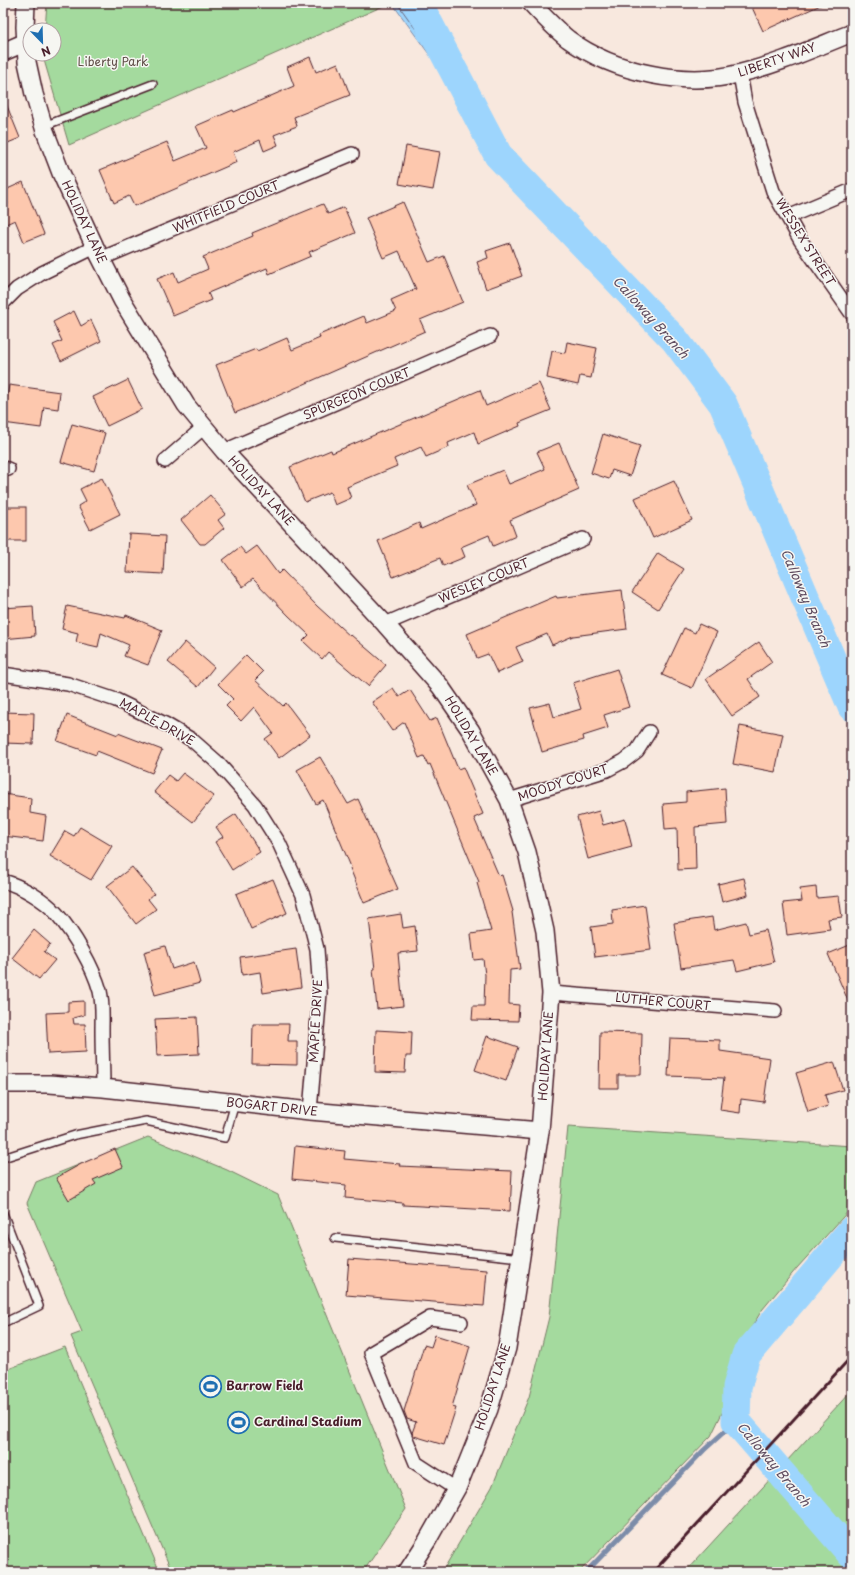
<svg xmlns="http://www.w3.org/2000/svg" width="855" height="1575" viewBox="0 0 855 1575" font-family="'Playpen Sans',sans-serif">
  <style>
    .green { fill: #a4da9e; stroke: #777c64 }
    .water { fill: #9dd5fd; stroke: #7c8ca9 }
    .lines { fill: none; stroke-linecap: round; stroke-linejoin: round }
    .shore { stroke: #6b687f; stroke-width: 1 }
    .stream { stroke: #7c8ca9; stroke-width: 5 }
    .river { stroke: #9dd5fd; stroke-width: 29 }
    .building { fill: #fdc8ae; stroke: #4a1f2b }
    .service-casing { stroke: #4a1f2b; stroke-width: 10 }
    .minor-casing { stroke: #4a1f2b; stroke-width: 16 }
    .tertiary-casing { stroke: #4a1f2b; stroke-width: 20 }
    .service { stroke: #f6f6f2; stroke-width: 7 }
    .minor { stroke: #f6f6f2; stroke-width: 13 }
    .tertiary { stroke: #f6f6f2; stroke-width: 17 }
    .rail { stroke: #4a1f2b; stroke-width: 3 }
    .labels { text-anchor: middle; stroke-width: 3; stroke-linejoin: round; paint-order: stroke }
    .street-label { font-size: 12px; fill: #4a1f2b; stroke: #f6f6f2 }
    .park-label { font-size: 12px; fill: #604e48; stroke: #f6f6f2 }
    .poi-label { font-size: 12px; font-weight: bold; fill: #4a1f2b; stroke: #f6f6f2; text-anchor: start }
    .water-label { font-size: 13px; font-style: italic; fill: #5f4c60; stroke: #f6f6f2 }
  </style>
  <rect width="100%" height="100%" fill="#f8e8de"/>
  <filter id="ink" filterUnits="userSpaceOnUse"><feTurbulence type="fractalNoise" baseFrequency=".025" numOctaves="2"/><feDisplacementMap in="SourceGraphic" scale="8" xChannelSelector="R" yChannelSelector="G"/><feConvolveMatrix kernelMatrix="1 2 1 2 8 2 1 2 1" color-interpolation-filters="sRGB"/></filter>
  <g filter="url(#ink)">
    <g class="green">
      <polygon points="47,3 390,3 69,145 44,60 44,54 54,54 54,30 45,30"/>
      <polygon points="568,1127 852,1146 852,1207 797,1268 762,1310 733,1358 723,1411 711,1436 579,1572 442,1572 492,1487 529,1397 549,1317"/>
      <polygon points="148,1137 227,1170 278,1195 406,1509 363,1572 172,1572 71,1336 82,1332 27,1203 36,1182"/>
      <polygon points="65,1347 159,1570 158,1572 3,1572 3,1371"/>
      <polygon points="852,1390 852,1572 685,1572"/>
    </g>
    <polygon class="water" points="392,3 428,3 465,71 447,79"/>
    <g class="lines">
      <g class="shore">
        <polyline points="397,3 447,73 449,74 458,70 459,67 426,6 425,3"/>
        <polyline points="403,3 446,63 449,64 450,61 421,8 420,3"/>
      </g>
      <polyline class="stream" points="586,1572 704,1450 736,1421"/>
      <g class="river">
        <polyline points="418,3 498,155 675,340 723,404 852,707"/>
        <polyline points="852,1230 746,1355 737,1387 736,1421 852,1555"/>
      </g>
    </g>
    <g class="building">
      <polygon points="750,3 825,3 763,31"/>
      <polygon points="310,57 316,72 338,63 350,95 294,117 297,126 274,135 278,145 264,151 260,140 233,152 237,162 152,199 134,206 129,196 114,203 100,170 167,142 175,161 206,148 196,126 233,110 234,112 294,86 287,67"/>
      <polygon points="3,96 20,138 3,145"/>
      <polygon points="406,146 440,152 433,190 399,184"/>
      <polygon points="23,182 44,234 24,242 15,220 6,224 3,216 3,206 8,204 3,191"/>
      <polygon points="403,202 429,262 444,256 463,302 420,320 425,331 275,397 235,413 216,365 256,349 257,351 287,338 292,350 320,338 319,335 364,316 367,323 396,311 391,300 416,289 399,251 383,258 366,218"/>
      <polygon points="323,204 328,214 344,207 355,233 309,252 311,256 269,274 267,268 208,293 211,300 173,316 157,279 174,272 178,282 208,269 203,257 253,236 252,233"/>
      <polygon points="510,243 522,276 486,289 477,262 488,258 486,251"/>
      <polygon points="74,311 81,326 91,320 101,341 61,361 53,345 62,341 53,322"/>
      <polygon points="567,342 597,348 591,378 580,376 578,385 547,378 552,351 565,353"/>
      <polygon points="128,380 142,409 107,426 93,397"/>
      <polygon points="539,383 551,410 519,423 520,426 478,444 474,432 448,443 449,447 426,457 421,447 394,459 397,466 347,487 351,498 335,505 330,492 305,502 290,467 331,450 332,453 480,390 486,406"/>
      <polygon points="9,385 60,392 58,409 44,407 41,428 3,423 3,397 7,398"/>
      <polygon points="72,424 105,433 94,471 61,462"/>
      <polygon points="603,434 640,446 630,476 612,470 609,479 591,473"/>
      <polygon points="559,443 579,490 510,520 516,536 493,546 489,535 461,547 465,557 443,566 440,558 393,577 378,541 419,523 421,529 476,505 467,485 503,470 509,484 545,469 537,452"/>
      <polygon points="102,478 120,514 90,529 78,506 86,501 80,489"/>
      <polygon points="674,481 692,520 653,538 635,498"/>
      <polygon points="210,495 226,514 218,520 224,528 205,544 200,544 181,520"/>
      <rect x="3" y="507" width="23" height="34"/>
      <polygon points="129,534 165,536 163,574 127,572"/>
      <polygon points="257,546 278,574 282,570 317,606 350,636 351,635 386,665 368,686 328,652 322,659 303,641 309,635 289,616 253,579 243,587 223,560 240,547 246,554"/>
      <polygon points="658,553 684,569 658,609 632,592"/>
      <polygon points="622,590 627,629 573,636 552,645 547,634 516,647 523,662 497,673 488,654 477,658 467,634 556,596 557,598"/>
      <polygon points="33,606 35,636 3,639 3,608"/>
      <polygon points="67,606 125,618 126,615 162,630 148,665 124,656 129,645 101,633 98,647 76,642 78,633 62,629"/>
      <polygon points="699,624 717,632 692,688 662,675 684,628 695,633"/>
      <polygon points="185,642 214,667 198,687 168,662"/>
      <polygon points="759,642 772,662 748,679 760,697 732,716 706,679"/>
      <polygon points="246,655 263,672 255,680 283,706 286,703 310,735 279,758 265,739 273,733 254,707 241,721 226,706 233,699 218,684"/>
      <polygon points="617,669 629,707 604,715 608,728 583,736 584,740 542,752 530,708 550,703 554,717 581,709 573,683"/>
      <polygon points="393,688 399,697 410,690 430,721 437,718 458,769 463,767 483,814 474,818 499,876 502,875 513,911 512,912 520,969 510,970 509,1004 519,1005 518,1021 472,1020 473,1006 484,1006 485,975 483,959 474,960 471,934 491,931 477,883 479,882 430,764 428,765 424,756 419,758 404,722 392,731 372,702"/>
      <polygon points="3,712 34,713 33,744 3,743"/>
      <polygon points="67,715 118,735 118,733 162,750 152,773 97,751 96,755 57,741"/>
      <polygon points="740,726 783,734 775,772 733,764"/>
      <polygon points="320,757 348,804 358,799 398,889 364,903 350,868 351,867 323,800 316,804 297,770"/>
      <polygon points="183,773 214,796 193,822 154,792 168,775 176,781"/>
      <polygon points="725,788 727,824 695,827 696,869 678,870 677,828 665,829 663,804 686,802 686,792"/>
      <polygon points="3,794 31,798 30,813 46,816 43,841 3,836"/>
      <polygon points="599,811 603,825 625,819 632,847 588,859 577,817"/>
      <polygon points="236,814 260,852 232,870 215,842 223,837 216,827"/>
      <polygon points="80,827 112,846 91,880 50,856 65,831 74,836"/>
      <polygon points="132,867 154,894 148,899 156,909 136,924 107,886"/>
      <polygon points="744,878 748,895 722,902 718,884"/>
      <polygon points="273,879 287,913 251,929 236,894"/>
      <polygon points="816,887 817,898 839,896 842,917 828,919 830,929 787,935 783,903 802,901 800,889"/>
      <polygon points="645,905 651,950 595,957 591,927 613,924 612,910"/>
      <polygon points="401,914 403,928 415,926 418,951 398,953 403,1006 377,1009 373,969 375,969 369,919"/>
      <polygon points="712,917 714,930 746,922 749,934 766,930 774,962 737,971 734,960 681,968 674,923"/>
      <polygon points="34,930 50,944 44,952 55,960 39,979 12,958"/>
      <polygon points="852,944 852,1010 828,954"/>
      <polygon points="165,946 172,969 194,962 200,983 155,995 144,952"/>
      <polygon points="296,949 301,987 263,993 260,972 242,975 240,957"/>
      <polygon points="84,1001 84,1015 73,1018 74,1024 85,1024 86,1052 48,1054 46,1013 68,1012 68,1002"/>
      <polygon points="197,1017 199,1054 157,1056 155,1019"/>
      <polygon points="253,1024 289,1024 288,1041 297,1041 297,1065 252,1064"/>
      <polygon points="376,1030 412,1032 411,1056 406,1056 405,1073 375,1072"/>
      <polygon points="600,1032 642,1033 641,1075 618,1075 618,1088 599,1088"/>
      <polygon points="487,1036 518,1047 506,1081 475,1070"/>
      <polygon points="670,1038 720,1040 720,1051 770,1058 764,1102 741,1099 740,1113 720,1110 724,1078 668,1076"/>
      <polygon points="834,1062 843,1090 825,1095 828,1106 808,1112 796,1073"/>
      <polygon points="295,1146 345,1151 344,1159 400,1164 399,1166 512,1171 510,1211 403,1205 403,1203 345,1198 346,1185 292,1179"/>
      <polygon points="115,1149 123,1167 93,1180 96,1184 69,1200 56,1178 81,1164"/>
      <polygon points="349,1259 487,1270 484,1306 346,1295"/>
      <polygon points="435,1335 470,1346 452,1407 456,1408 444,1445 414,1436 412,1433 416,1422 407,1419 404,1411 424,1345 431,1347"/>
    </g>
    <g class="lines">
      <defs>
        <g id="service">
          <polyline points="44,126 153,84"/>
          <polyline points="3,1158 75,1135 146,1121 225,1138 235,1103"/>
          <polyline points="3,1213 39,1306 3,1323"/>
          <polyline points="335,1238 521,1258"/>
        </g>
        <g id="minor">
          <polyline points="740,74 745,102 773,191 801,241 852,314"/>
          <polyline points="788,217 852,190"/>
          <polyline points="100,259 352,154"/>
          <polyline points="3,303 17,289 42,273 95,247"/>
          <polyline points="224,451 490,336"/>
          <polyline points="165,461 204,427"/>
          <polyline points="3,468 8,469"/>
          <polyline points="385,624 583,539"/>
          <polyline points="3,674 68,684 116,700 165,724 192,740 217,762 255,805 279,843 303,895 317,949 320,993 310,1111"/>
          <polyline points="509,800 607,770 624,761 637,751 649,732"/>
          <path d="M 3,881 C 21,886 45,900 57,914 C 74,934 93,966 100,991 C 103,1004 102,1018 102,1030 C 102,1050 103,1069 103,1088"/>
          <polyline points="551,993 775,1011"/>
          <polyline points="456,1489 416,1463 371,1353 430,1318 461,1322"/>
        </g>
        <g id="tertiary">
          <polyline points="26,3 25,27 27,62 34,94 45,131 61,173 95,247 122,300 186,405 224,451 385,624 440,686 471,731 509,800 527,852 545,931 551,993 540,1131 507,1348 489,1409 458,1486 427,1541 407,1572"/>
          <path d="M 531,3 C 543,16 554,28 568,39 C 614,73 686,88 741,73 C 779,64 816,47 852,33"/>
          <polyline points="3,52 26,42"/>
          <polyline points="3,1084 49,1084 103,1088 310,1111 540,1131"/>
        </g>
      </defs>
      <use href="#service" class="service-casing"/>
      <use href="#minor" class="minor-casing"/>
      <use href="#tertiary" class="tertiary-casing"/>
      <use href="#service" class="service"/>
      <use href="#minor" class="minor"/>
      <use href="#tertiary" class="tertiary"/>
      <polyline class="rail" points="653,1572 852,1356"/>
    </g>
  </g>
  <defs>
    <symbol id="stadium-ring" viewBox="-11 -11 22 22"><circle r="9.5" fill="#f6f6f2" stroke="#1f6fb2" stroke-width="1.5"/><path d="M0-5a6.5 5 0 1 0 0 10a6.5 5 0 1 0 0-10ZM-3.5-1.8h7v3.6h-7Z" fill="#1f6fb2"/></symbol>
  </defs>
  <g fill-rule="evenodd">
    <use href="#stadium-ring" x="198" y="1374" width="25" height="25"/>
    <use href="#stadium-ring" x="226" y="1410" width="25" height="25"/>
  </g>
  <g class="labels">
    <g class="street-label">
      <text transform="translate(777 60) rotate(-19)" y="4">LIBERTY WAY</text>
      <text transform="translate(226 207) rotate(-23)" y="4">WHITFIELD COURT</text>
      <text transform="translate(84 222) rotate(65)" y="4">HOLIDAY LANE</text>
      <text transform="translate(805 242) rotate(58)" y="4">WESSEX STREET</text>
      <text transform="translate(357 394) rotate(-23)" y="4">SPURGEON COURT</text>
      <text transform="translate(261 491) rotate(47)" y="4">HOLIDAY LANE</text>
      <text transform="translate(484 581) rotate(-23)" y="4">WESLEY COURT</text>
      <text transform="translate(157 722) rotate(29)" y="4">MAPLE DRIVE</text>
      <text transform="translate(471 736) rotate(59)" y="4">HOLIDAY LANE</text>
      <text transform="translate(563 783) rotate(-18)" y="4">MOODY COURT</text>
      <text transform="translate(663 1002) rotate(5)" y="4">LUTHER COURT</text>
      <text transform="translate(316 1021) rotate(-87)" y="4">MAPLE DRIVE</text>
      <text transform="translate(546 1056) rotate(-86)" y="4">HOLIDAY LANE</text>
      <text transform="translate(272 1107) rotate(6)" y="4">BOGART DRIVE</text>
      <text transform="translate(493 1387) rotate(-72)" y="4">HOLIDAY LANE</text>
    </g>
    <g class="park-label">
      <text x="113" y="66">Liberty Park</text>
    </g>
    <g class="poi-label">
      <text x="226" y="1390">Barrow Field</text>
      <text x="254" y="1426">Cardinal Stadium</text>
    </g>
    <g class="water-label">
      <text transform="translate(651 317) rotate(48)" y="5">Calloway Branch</text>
      <text transform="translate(806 598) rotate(67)" y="5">Calloway Branch</text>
      <text transform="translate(774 1464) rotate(50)" y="5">Calloway Branch</text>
    </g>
  </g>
  <rect width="855" height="1575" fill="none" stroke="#f6f6f2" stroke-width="16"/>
  <rect x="8" y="8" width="839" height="1559" fill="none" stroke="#4a1f2b" stroke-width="1.5" filter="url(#ink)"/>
  <g transform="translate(42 42) rotate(157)"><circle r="19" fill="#f6f6f2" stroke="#b1a0a2"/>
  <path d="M0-3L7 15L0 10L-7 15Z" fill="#1f6fb2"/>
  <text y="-6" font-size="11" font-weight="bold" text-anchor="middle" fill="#4a1f2b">N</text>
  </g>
</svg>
